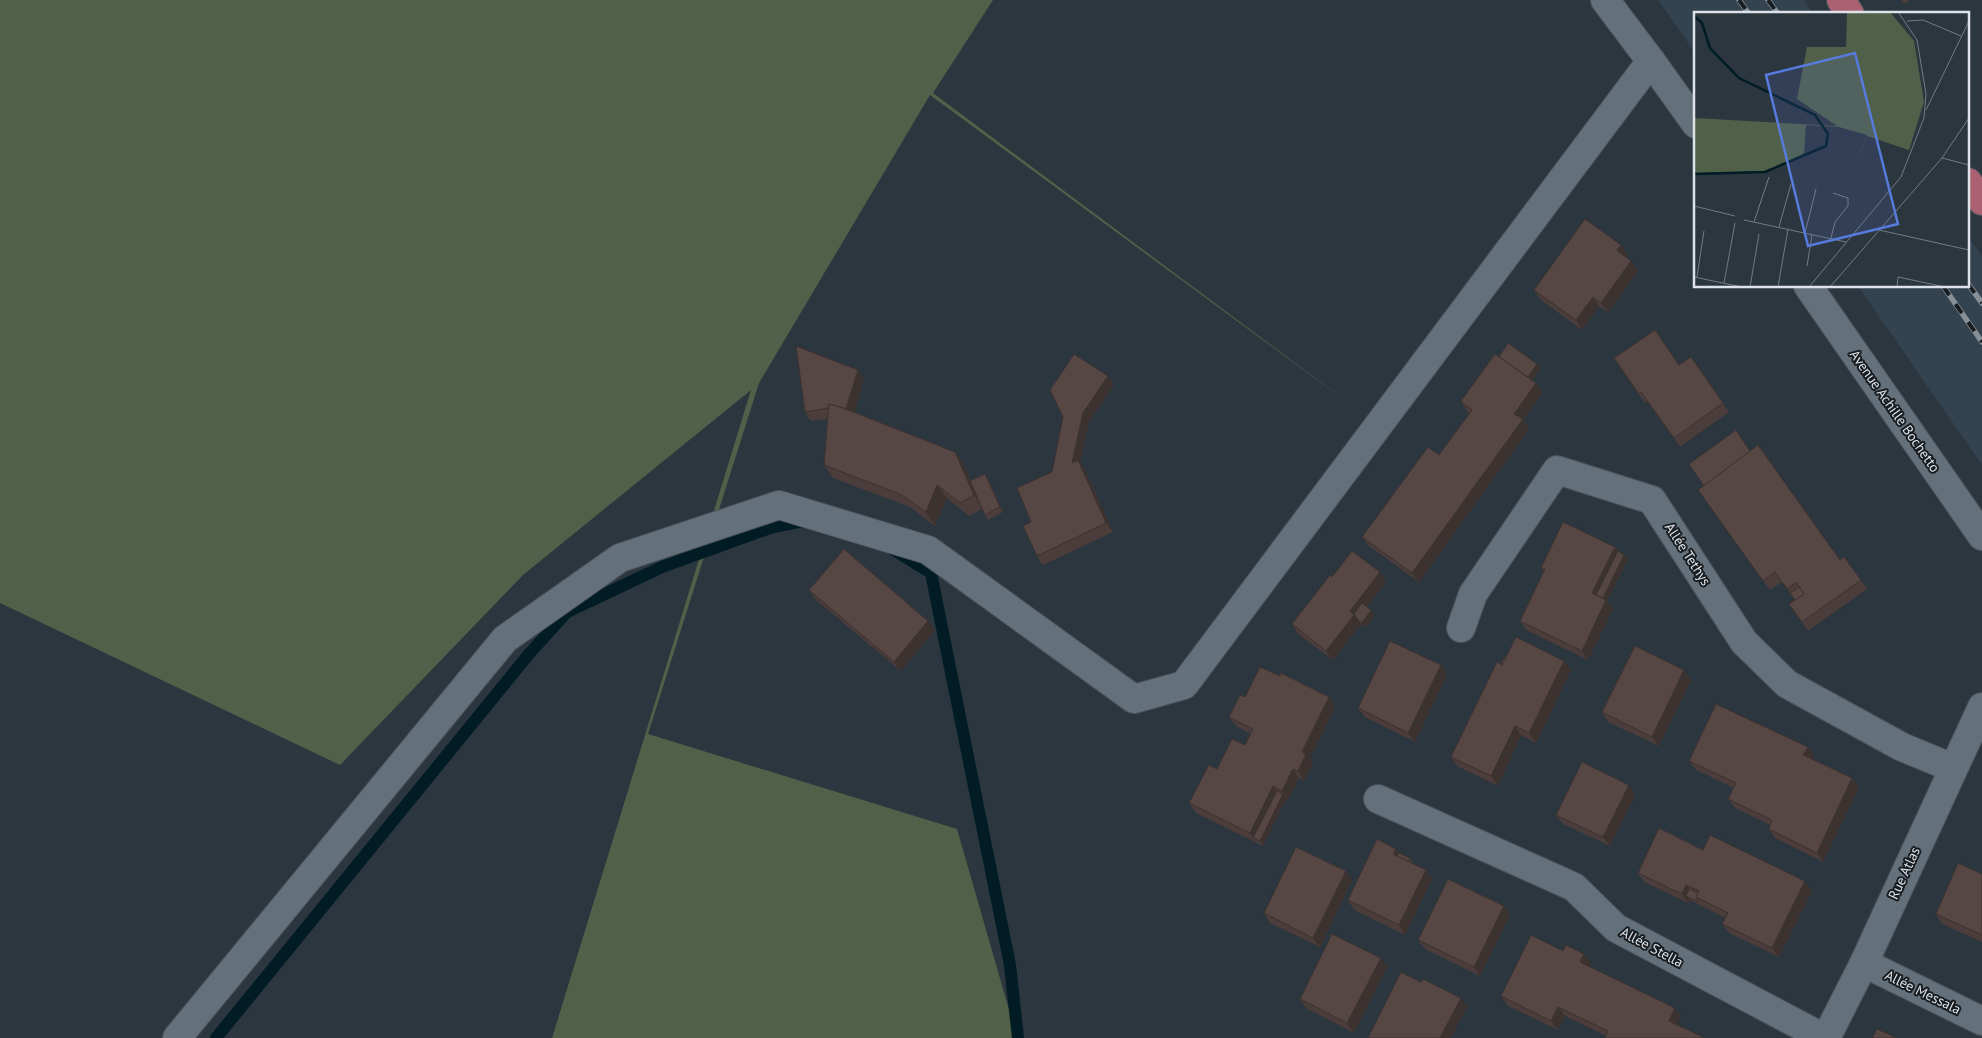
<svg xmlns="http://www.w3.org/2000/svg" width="1982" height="1038" viewBox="0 0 1982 1038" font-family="'PT Sans',sans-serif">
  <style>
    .built { fill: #33434f }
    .green { fill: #516048 }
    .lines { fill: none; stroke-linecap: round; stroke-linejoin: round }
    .stream { stroke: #011c24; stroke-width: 12 }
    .minor-casing { stroke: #4c545c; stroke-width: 30 }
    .major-casing { stroke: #4c545c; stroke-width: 30 }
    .minor { stroke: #64707a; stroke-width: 28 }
    .major { stroke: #aa6273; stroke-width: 28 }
    .rail-casing { stroke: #889097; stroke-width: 5.5 }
    .rail { stroke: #181d21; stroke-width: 4; stroke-dasharray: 11; stroke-linecap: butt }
    .wall { fill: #4a3d3b }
    .shaded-wall { fill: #3c3230 }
    .building { fill: #564745; stroke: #3c3230 }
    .labels { text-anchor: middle; stroke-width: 4; stroke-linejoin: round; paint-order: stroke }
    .street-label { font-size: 14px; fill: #dde3e9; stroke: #181d21 }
    .inset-river { fill: none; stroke: #011c24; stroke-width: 2.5 }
    .inset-road { fill: none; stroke: #737b83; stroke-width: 1 }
    .view { fill: #577bdd; fill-opacity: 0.15; stroke: #577bdd; stroke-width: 2.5 }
    .inset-edge { fill: none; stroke: #dde3e9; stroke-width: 2.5 }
  </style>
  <rect width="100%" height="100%" fill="#2c363f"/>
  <g class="built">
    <polygon points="1658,0 1804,0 1813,14 1696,14 1696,54"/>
    <polygon points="1968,236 1982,256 1982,465 1858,286 1968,286"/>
  </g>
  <polygon class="green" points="0,0 993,0 933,93 1358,410 930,95 759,383 648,734 957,829 1014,1027 1015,1038 552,1038 751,390 523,575 340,765 0,603"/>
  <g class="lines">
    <g class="stream">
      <polyline points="892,549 931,573 1010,965 1018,1038"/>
      <polyline points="216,1038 529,654 567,612 662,567 773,527 809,520"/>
    </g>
    <defs>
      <g id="minor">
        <polyline points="1605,0 1651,61 1696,124"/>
        <polyline points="1808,286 1982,536"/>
        <polyline points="1461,628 1473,594 1557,470 1652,500 1744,642 1787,684 1902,747 1953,768"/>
        <polyline points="1378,799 1574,887 1616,928 1824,1038"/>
        <polyline points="1864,963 1982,1021"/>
        <polyline points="177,1038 505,639 620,558 779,505 928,550 1134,699 1184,685 1651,61"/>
        <polyline points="1826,1038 1864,963 1982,707"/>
      </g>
      <g id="major">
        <polyline points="1841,0 1850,14"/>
        <polyline points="1968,182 1982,201"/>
      </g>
    </defs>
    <use href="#minor" class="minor-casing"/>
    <use href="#major" class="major-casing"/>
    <use href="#minor" class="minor"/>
    <use href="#major" class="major"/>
    <defs>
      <g id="rail">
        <polyline points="1739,0 1749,14"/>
        <polyline points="1768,0 1778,14"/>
        <polyline points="1968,284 1982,303"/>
        <polyline points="1943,286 1982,342"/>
      </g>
    </defs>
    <use href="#rail" class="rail-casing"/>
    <use href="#rail" class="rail"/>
  </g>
  <g class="wall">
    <polygon points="1901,0 1910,0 1904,4"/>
    <polygon points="1621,245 1627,254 1625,257 1638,271 1608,312 1599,306 1582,330 1540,299 1534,290"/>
    <polygon points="1499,357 1540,369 1532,381 1536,383 1542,393 1523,420 1529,429 1419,582 1369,546 1362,537 1439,455 1470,413 1467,411 1461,401"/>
    <polygon points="1691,357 1729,412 1680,447 1648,401 1645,403 1614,358 1679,365"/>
    <polygon points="864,379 854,412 955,452 964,465 971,481 985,474 988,479 1003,512 988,520 985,515 982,509 969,516 947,498 935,526 910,507 833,478 824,465 828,419 811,421 805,412"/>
    <polygon points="1114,385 1089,422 1080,463 1085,470 1113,532 1043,565 1037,556 1031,522 1052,472"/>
    <polygon points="1750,451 1840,560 1844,557 1867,589 1808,631 1789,604 1795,600 1782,582 1770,590 1698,490"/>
    <polygon points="1615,547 1618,551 1624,555 1628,559 1607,601 1613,609 1588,660 1526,630 1520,621 1544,572 1541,568"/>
    <polygon points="1332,577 1386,582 1367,607 1375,615 1365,628 1361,624 1333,660 1298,634 1292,624"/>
    <polygon points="809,590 935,630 901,671 815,599"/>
    <polygon points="1506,659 1564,661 1571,670 1536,743 1521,735 1498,786 1457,766 1451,757 1501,664"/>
    <polygon points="1447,674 1415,742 1365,717 1358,708"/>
    <polygon points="1280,676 1329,697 1335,707 1310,758 1313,763 1304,781 1299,778 1288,800 1286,799 1263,846 1196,813 1189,803 1217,769 1245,745 1251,734 1236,726 1229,717 1245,697"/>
    <polygon points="1691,680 1659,746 1608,722 1602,712"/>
    <polygon points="1808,747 1814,757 1813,759 1852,778 1859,787 1823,862 1775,838 1769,829 1770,825 1735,808 1728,799 1734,788 1696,770 1689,761"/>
    <polygon points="1629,785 1635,794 1610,846 1563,824 1556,815"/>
    <polygon points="1399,853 1410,858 1413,864 1432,879 1405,935 1354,910 1348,900"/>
    <polygon points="1638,873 1812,891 1779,957 1729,933 1722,924 1725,918 1690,900 1688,903 1644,882"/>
    <polygon points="1982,874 1982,942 1942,924 1936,914"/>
    <polygon points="1352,880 1320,947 1270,923 1264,913"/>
    <polygon points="1510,915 1480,976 1425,949 1418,940"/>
    <polygon points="1563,951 1591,963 1589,966 1675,1008 1681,1017 1606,1036 1565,1016 1558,1030 1508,1006 1501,996"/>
    <polygon points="1387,967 1354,1033 1306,1008 1300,999"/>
  </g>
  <g class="shaded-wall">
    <polygon points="1621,245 1627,254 1623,260 1617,250"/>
    <polygon points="1631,261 1638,271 1608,312 1601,303"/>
    <polygon points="1593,297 1599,306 1582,330 1576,320"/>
    <polygon points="1537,364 1540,369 1530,384 1526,379"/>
    <polygon points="858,370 864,379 852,421 845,412"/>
    <polygon points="1108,376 1114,385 1089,422 1080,463 1085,470 1113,532 1106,523 1072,463 1083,413"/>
    <polygon points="1536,383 1542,393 1523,420 1529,429 1419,582 1412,573 1514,414"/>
    <polygon points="955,452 964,465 983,508 974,495"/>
    <polygon points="985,474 988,479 1003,512 1000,507"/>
    <polygon points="937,485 947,498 935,526 926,512"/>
    <polygon points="1615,547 1621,556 1600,599 1592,593"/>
    <polygon points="1624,555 1628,559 1607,601 1613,609 1588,660 1582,651 1601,600"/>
    <polygon points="1380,572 1386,582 1357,619 1361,624 1333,660 1326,651 1350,611"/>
    <polygon points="1371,610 1375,615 1365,628 1362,623"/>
    <polygon points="928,621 935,630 901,671 894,662"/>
    <polygon points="1564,661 1571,670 1536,743 1529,733"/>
    <polygon points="1441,665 1447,674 1415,742 1408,733"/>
    <polygon points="1684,670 1691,680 1659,746 1652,737"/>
    <polygon points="1329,697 1335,707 1310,758 1313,763 1304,781 1298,771 1302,752"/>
    <polygon points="1515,726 1521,735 1498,786 1491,776"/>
    <polygon points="1808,747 1814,757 1810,764 1803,755"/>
    <polygon points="1293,769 1299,778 1288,800 1282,791"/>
    <polygon points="1852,778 1859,787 1823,862 1817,853"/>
    <polygon points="1629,785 1635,794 1610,846 1603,837"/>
    <polygon points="1273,786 1280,796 1254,838 1250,833"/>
    <polygon points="1283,794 1286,799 1263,846 1260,841"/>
    <polygon points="1396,849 1402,858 1393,854"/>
    <polygon points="1426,870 1432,879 1405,935 1399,925"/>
    <polygon points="1346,871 1352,880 1320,947 1313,938"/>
    <polygon points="1805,881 1812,891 1779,957 1772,948"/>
    <polygon points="1686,885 1693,894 1686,896 1690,900 1688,903 1682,894"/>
    <polygon points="1504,906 1510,915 1480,976 1474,967"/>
    <polygon points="1584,954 1591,963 1586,971 1580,962"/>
    <polygon points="1381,958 1387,967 1354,1033 1347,1023"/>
    <polygon points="1461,998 1467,1007 1451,1038 1440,1038"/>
    <polygon points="1558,1007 1565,1016 1558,1030 1551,1021"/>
    <polygon points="1675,1008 1681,1017 1675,1030 1669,1021"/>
  </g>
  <g class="building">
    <polygon points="1585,219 1621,245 1617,250 1631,261 1601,303 1593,297 1576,320 1534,290"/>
    <polygon points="1655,330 1679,365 1691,357 1723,403 1674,438 1641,392 1639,394 1614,358"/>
    <polygon points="1508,343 1537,364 1528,377 1499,357"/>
    <polygon points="796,346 858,370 846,409 829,404 828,408 805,412"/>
    <polygon points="1074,354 1108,376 1083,413 1072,463 1078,460 1106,523 1037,556 1023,526 1031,522 1017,488 1052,472 1063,417 1050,390"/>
    <polygon points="1495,354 1536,383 1514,414 1523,419 1412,573 1362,537 1428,447 1439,455 1472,410 1461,401"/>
    <polygon points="829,404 843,408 955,452 974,495 960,503 937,485 926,512 900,494 824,465"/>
    <polygon points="1736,430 1750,451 1704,486 1689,464"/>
    <polygon points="1758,445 1840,560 1844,557 1861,580 1802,622 1789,604 1804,594 1796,582 1787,589 1775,572 1763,581 1698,490"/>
    <polygon points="985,474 1000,507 985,515 970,481"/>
    <polygon points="1563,522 1615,547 1592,593 1606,600 1582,651 1520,621 1545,569 1541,568"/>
    <polygon points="844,549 928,621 894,662 809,590"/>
    <polygon points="1352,551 1380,572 1350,611 1354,615 1326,651 1292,624 1330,575 1332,577"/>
    <polygon points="1618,551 1624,555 1603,598 1596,595"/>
    <polygon points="1799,587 1804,594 1795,600 1790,593"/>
    <polygon points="1362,603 1371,610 1362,623 1358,620 1354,614"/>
    <polygon points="1516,637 1564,661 1529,733 1515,726 1491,776 1451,757 1497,662 1502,665"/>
    <polygon points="1390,641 1441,665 1408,733 1358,708"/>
    <polygon points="1635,646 1684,670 1652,737 1602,712"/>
    <polygon points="1504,658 1506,659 1502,665 1501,664"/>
    <polygon points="1260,667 1280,676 1281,673 1329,697 1302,752 1306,754 1298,771 1293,769 1282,791 1273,786 1250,833 1189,803 1209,765 1217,769 1232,739 1245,745 1253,729 1229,717 1240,695 1245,697"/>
    <polygon points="1716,704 1808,747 1803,755 1852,778 1817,853 1769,829 1772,820 1728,799 1736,783 1689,761"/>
    <polygon points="1582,762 1629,785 1603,837 1556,815"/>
    <polygon points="1277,791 1283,794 1260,841 1253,838"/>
    <polygon points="1659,828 1703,850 1710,835 1805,881 1772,948 1722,924 1728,913 1696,897 1699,891 1686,885 1682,894 1638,873"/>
    <polygon points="1377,839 1396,849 1393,854 1426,870 1399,925 1348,900"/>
    <polygon points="1296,847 1346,871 1313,938 1264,913"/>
    <polygon points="1399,853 1410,858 1408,861 1397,856"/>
    <polygon points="1958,863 1982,874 1982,935 1936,914"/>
    <polygon points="1448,879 1504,906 1474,967 1418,940"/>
    <polygon points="1689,889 1698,893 1696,897 1699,902 1686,896"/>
    <polygon points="1332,934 1381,958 1347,1023 1300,999"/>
    <polygon points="1531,935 1563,951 1566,945 1584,954 1580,962 1675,1008 1669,1021 1705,1038 1605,1038 1608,1031 1558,1007 1551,1021 1501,996"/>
    <polygon points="1401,972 1421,982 1423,979 1461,998 1440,1038 1368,1038"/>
    <polygon points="1877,1029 1897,1038 1872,1038"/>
  </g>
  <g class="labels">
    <g class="street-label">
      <text transform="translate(1895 411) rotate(55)" y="5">Avenue Achille Bochetto</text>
      <text transform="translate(1688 554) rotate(57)" y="5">Allée Tethys</text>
      <text transform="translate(1904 873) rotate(-65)" y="5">Rue Atlas</text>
      <text transform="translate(1652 947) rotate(28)" y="5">Allée Stella</text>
      <text transform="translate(1923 992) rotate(26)" y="5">Allée Messala</text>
    </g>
  </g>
  <g transform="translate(1694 12)">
    <rect width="275" height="275" fill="#2c363f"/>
    <path d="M 153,0 L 196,0 L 220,29 L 230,90 L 215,138 L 173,124 L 155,167 L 173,123 L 145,115 L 112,113 L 110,141 L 95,151 L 70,159 L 0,161 L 0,106 L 143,114 L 103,87 L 113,35 L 152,35 Z" fill="#516048"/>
    <path class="inset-river" d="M 0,4 L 8,11 L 16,36 L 45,66 L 121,103 L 134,122 L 132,134 L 71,160 L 0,162"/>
    <path class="inset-road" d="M 213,9 L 229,8 L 267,24M 232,98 L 275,9M 248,146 L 275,153M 0,194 L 41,204M 50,208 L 152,230M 60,210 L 75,165M 85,215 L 97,172M 185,218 L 275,238M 111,221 L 122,177M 137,226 L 141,210 L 154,194 L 154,186 L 139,181M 113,254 L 118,223M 0,265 L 48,275M 3,265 L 10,219M 30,271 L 41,211M 56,275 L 65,222M 84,275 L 94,217M 115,275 L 207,165 L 230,106 L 232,82 L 223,28 L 204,0M 136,275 L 248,146 L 275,106M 203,275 L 204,265 L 251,275"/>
    <path class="view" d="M 161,41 L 204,212 L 114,234 L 72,63 Z"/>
    <rect width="275" height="275" class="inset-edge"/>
  </g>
</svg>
